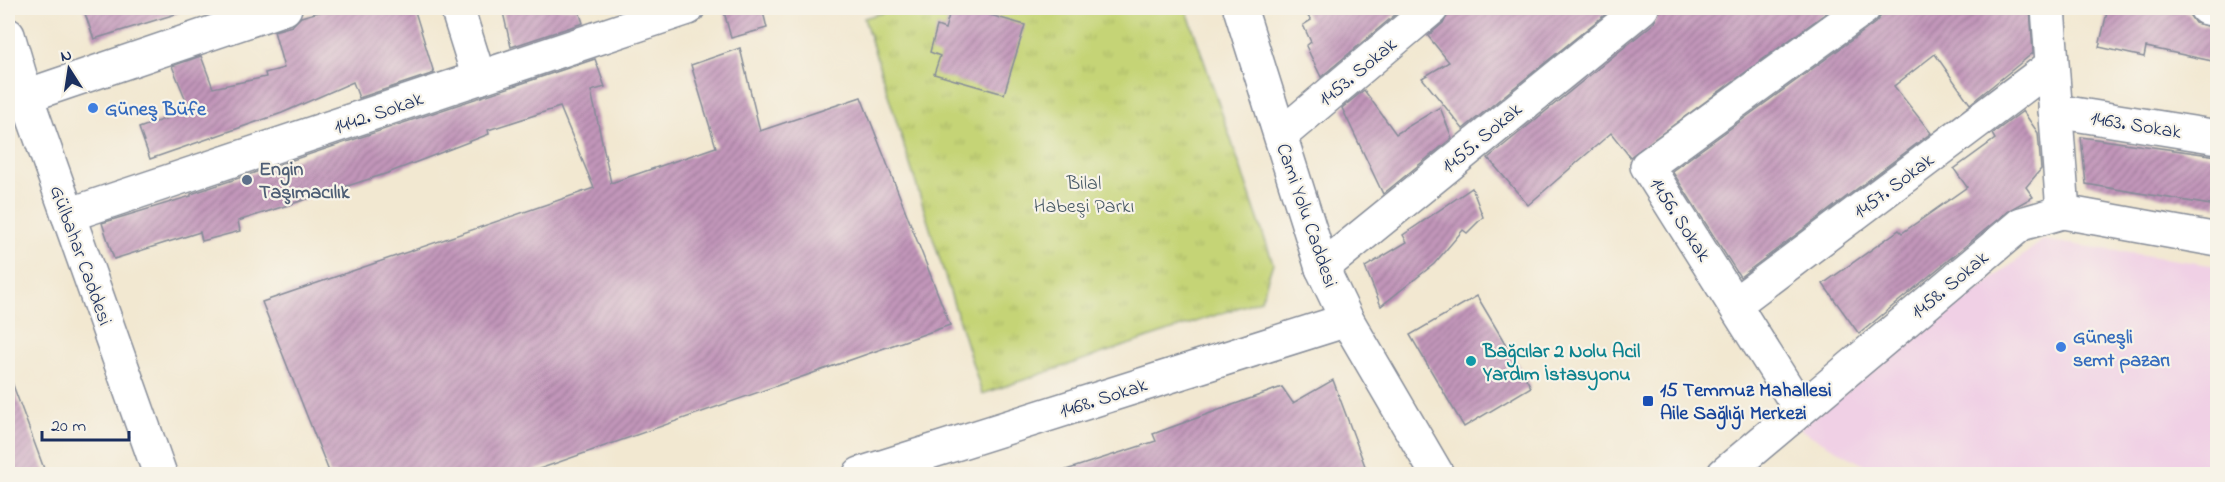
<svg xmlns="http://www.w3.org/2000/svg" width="2225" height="482" viewBox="0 0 2225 482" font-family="'Indie Flower',sans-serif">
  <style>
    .built { fill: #f0d0e5 }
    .park { fill: url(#park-tufts); stroke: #70826a; stroke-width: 1.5 }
    .building { fill: url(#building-hatch) }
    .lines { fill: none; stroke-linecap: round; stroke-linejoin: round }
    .minor-casing { stroke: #868c98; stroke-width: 36 }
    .major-casing { stroke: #868c98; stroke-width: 36 }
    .minor { stroke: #fff; stroke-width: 33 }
    .major { stroke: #fff; stroke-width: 33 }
    .shop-dot { fill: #3f7fe0; stroke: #f7f3e8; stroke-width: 2 }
    .service-dot { fill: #5c6f8a; stroke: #f7f3e8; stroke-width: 2 }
    .culture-dot { fill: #0f9aa8; stroke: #f7f3e8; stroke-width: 2 }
    .transit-dot { fill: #1a4fb4; stroke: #f7f3e8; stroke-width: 2 }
    .labels { text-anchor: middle; stroke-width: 4.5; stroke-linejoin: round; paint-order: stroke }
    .street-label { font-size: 20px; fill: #1b2f5e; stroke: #f7f3e8 }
    .shop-label { font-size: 20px; font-weight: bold; fill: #366cbe; stroke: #f7f3e8; text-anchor: start }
    .service-label { font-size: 20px; font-weight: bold; fill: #4e5e75; stroke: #f7f3e8; text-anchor: start }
    .park-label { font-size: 20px; fill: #465864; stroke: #f7f3e8 }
    .culture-label { font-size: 20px; font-weight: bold; fill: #0d838f; stroke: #f7f3e8; text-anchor: start }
    .transit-label { font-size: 20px; font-weight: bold; fill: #164399; stroke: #f7f3e8; text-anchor: start }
  </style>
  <defs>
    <pattern id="park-tufts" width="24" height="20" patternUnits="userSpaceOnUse" patternTransform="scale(1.5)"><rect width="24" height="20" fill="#c5d476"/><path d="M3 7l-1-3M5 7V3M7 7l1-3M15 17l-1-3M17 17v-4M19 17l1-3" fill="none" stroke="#a9b668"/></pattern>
    <pattern id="building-hatch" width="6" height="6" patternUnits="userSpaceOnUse" patternTransform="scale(1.5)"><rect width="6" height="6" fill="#c296ba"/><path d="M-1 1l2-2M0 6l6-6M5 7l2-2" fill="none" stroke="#9d7b9a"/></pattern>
  </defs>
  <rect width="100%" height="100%" fill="#f7f3e8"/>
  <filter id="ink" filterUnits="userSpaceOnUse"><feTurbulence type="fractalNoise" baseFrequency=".0167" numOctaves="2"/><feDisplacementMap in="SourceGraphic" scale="12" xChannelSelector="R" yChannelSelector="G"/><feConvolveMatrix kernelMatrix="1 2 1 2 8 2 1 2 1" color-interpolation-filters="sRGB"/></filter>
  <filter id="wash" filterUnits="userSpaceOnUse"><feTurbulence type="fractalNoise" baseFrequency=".008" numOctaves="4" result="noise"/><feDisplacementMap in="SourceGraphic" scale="24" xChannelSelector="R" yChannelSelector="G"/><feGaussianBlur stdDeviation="1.35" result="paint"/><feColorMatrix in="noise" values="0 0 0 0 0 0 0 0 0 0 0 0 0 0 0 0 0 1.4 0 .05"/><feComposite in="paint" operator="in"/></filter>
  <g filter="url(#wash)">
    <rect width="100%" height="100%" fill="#f2e8d1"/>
    <polygon class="built" points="2043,240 2217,266 2217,474 1880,474 1799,429"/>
    <polygon class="park" points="898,8 1186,8 1273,263 1261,300 982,394 864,18"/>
    <g id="blocks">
      <g class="building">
        <polygon points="83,8 178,8 179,13 94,39"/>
        <polygon points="318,8 414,8 434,73 359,98 353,82 282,113 150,159 139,128 190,110 172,66 201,56 213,88 266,77 265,73 284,68 274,31 292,26 301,17 319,12"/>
        <polygon points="502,8 578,8 583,23 511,47"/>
        <polygon points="723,8 762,8 767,28 731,38"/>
        <polygon points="951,8 966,8 1025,25 1004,94 934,74 940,56 930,52 937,26 945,29"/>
        <polygon points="1301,8 1403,8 1321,77 1306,46 1311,42 1303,25 1311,20"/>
        <polygon points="1450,8 1613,8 1463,129 1422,78 1449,62 1428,36 1444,22"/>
        <polygon points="1660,8 1833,8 1630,157 1611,133 1528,205 1488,158 1654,23"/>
        <polygon points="1882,8 2030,8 2033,53 1970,104 1935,54 1894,86 1931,133 1740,277 1672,171 1875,23 1881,16"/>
        <polygon points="2108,8 2168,8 2188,13 2195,23 2217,28 2217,62 2146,47 2144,57 2099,47"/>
        <polygon points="740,48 760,131 861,97 950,325 525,474 330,474 262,302 594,188 560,107 488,130 489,134 388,173 238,221 240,231 202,241 200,232 114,259 102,223 191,196 191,194 595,59 605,87 591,91 611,183 716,147 691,65"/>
        <polygon points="1364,90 1396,134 1440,107 1452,138 1383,194 1342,108"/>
        <polygon points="2023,111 2038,133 2041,169 2026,187 2033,197 2009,210 1859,334 1823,284 1899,230 1902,233 1967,187 1954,169 1995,139 1992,134"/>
        <polygon points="2081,137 2217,156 2217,206 2086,184"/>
        <polygon points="1472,188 1483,217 1467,233 1463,230 1434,264 1381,306 1365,267 1407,242 1403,235"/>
        <polygon points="1477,296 1531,387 1464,427 1410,335"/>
        <polygon points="10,377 46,474 8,474 8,378"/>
        <polygon points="1333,380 1368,474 1067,474 1066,470 1156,441 1153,434 1282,387 1293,403"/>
      </g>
    </g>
  </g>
  <g filter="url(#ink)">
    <use href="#blocks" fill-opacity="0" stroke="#868c98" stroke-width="1.5"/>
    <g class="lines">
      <defs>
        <g id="minor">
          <polyline points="457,8 479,78"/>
          <polyline points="1240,8 1322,268 1347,320 1437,474"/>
          <polyline points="2048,8 2063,212"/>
          <polyline points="2206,8 2218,10"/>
          <polyline points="26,96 285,8"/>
          <polyline points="2055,111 2218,137"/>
          <polyline points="1281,135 1432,8"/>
          <polyline points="68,215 688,8"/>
          <polyline points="1322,268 1642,8"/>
          <polyline points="1735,304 2051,66"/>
          <polyline points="1800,409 1647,166 1864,8"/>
          <polyline points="860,474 1347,320"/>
          <polyline points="1724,474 2021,224 2063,212 2218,240"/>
        </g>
        <polyline id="major" points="8,35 26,96 160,474"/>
      </defs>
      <use href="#minor" class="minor-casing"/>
      <use href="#major" class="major-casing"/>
      <use href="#minor" class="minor"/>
      <use href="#major" class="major"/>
    </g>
  </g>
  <g class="shop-dot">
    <circle cx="93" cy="108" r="6"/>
    <circle cx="2061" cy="347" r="6"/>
  </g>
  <circle class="service-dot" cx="247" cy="180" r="6"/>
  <circle class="culture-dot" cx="1471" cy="361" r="6"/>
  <rect class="transit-dot" x="1642" y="395" width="12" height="12" rx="3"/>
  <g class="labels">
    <g class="street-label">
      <text transform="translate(1357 71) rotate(-40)" y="7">1453. Sokak</text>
      <text transform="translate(378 112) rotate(-19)" y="7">1442. Sokak</text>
      <text transform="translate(2136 124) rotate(9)" y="7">1463. Sokak</text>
      <text transform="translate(1481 137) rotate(-40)" y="7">1455. Sokak</text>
      <text transform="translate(1893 185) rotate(-37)" y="7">1457. Sokak</text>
      <text transform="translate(1308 215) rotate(71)" y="7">Cami Yolu Caddesi</text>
      <text transform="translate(1681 219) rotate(57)" y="7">1456. Sokak</text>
      <text transform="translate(82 255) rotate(70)" y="7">Gülbahar Caddesi</text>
      <text transform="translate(1949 284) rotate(-40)" y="7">1458. Sokak</text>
      <text transform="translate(1103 397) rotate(-18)" y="7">1468. Sokak</text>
    </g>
    <g class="shop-label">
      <text x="105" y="115">Güneş Büfe</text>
      <text x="2073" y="343">Güneşli<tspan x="2073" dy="23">semt pazarı</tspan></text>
    </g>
    <g class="service-label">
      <text x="259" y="175">Engin<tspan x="259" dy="23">Taşımacılık</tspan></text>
    </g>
    <g class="park-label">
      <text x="1084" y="189">Bilal<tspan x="1084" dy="23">Habeşi Parkı</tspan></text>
    </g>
    <g class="culture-label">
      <text x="1483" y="357">Bağcılar 2 Nolu Acil<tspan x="1483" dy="23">Yardım İstasyonu</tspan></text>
    </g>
    <g class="transit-label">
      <text x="1660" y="396">15 Temmuz Mahallesi<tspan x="1660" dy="23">Aile Sağlığı Merkezi</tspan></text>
    </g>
  </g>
  <rect width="2225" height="482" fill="none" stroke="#f7f3e8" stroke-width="30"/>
  <g transform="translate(69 69) rotate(348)" stroke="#f7f3e8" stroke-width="4.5" paint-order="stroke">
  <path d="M0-4.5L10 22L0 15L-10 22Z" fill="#1b2f5e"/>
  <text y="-9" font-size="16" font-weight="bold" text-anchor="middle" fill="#1b2f5e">N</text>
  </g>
  <path d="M42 431v9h87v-9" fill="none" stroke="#1b2f5e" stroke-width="3"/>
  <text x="51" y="431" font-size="18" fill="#1b2f5e" stroke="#f7f3e8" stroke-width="4.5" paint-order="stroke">20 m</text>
</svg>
